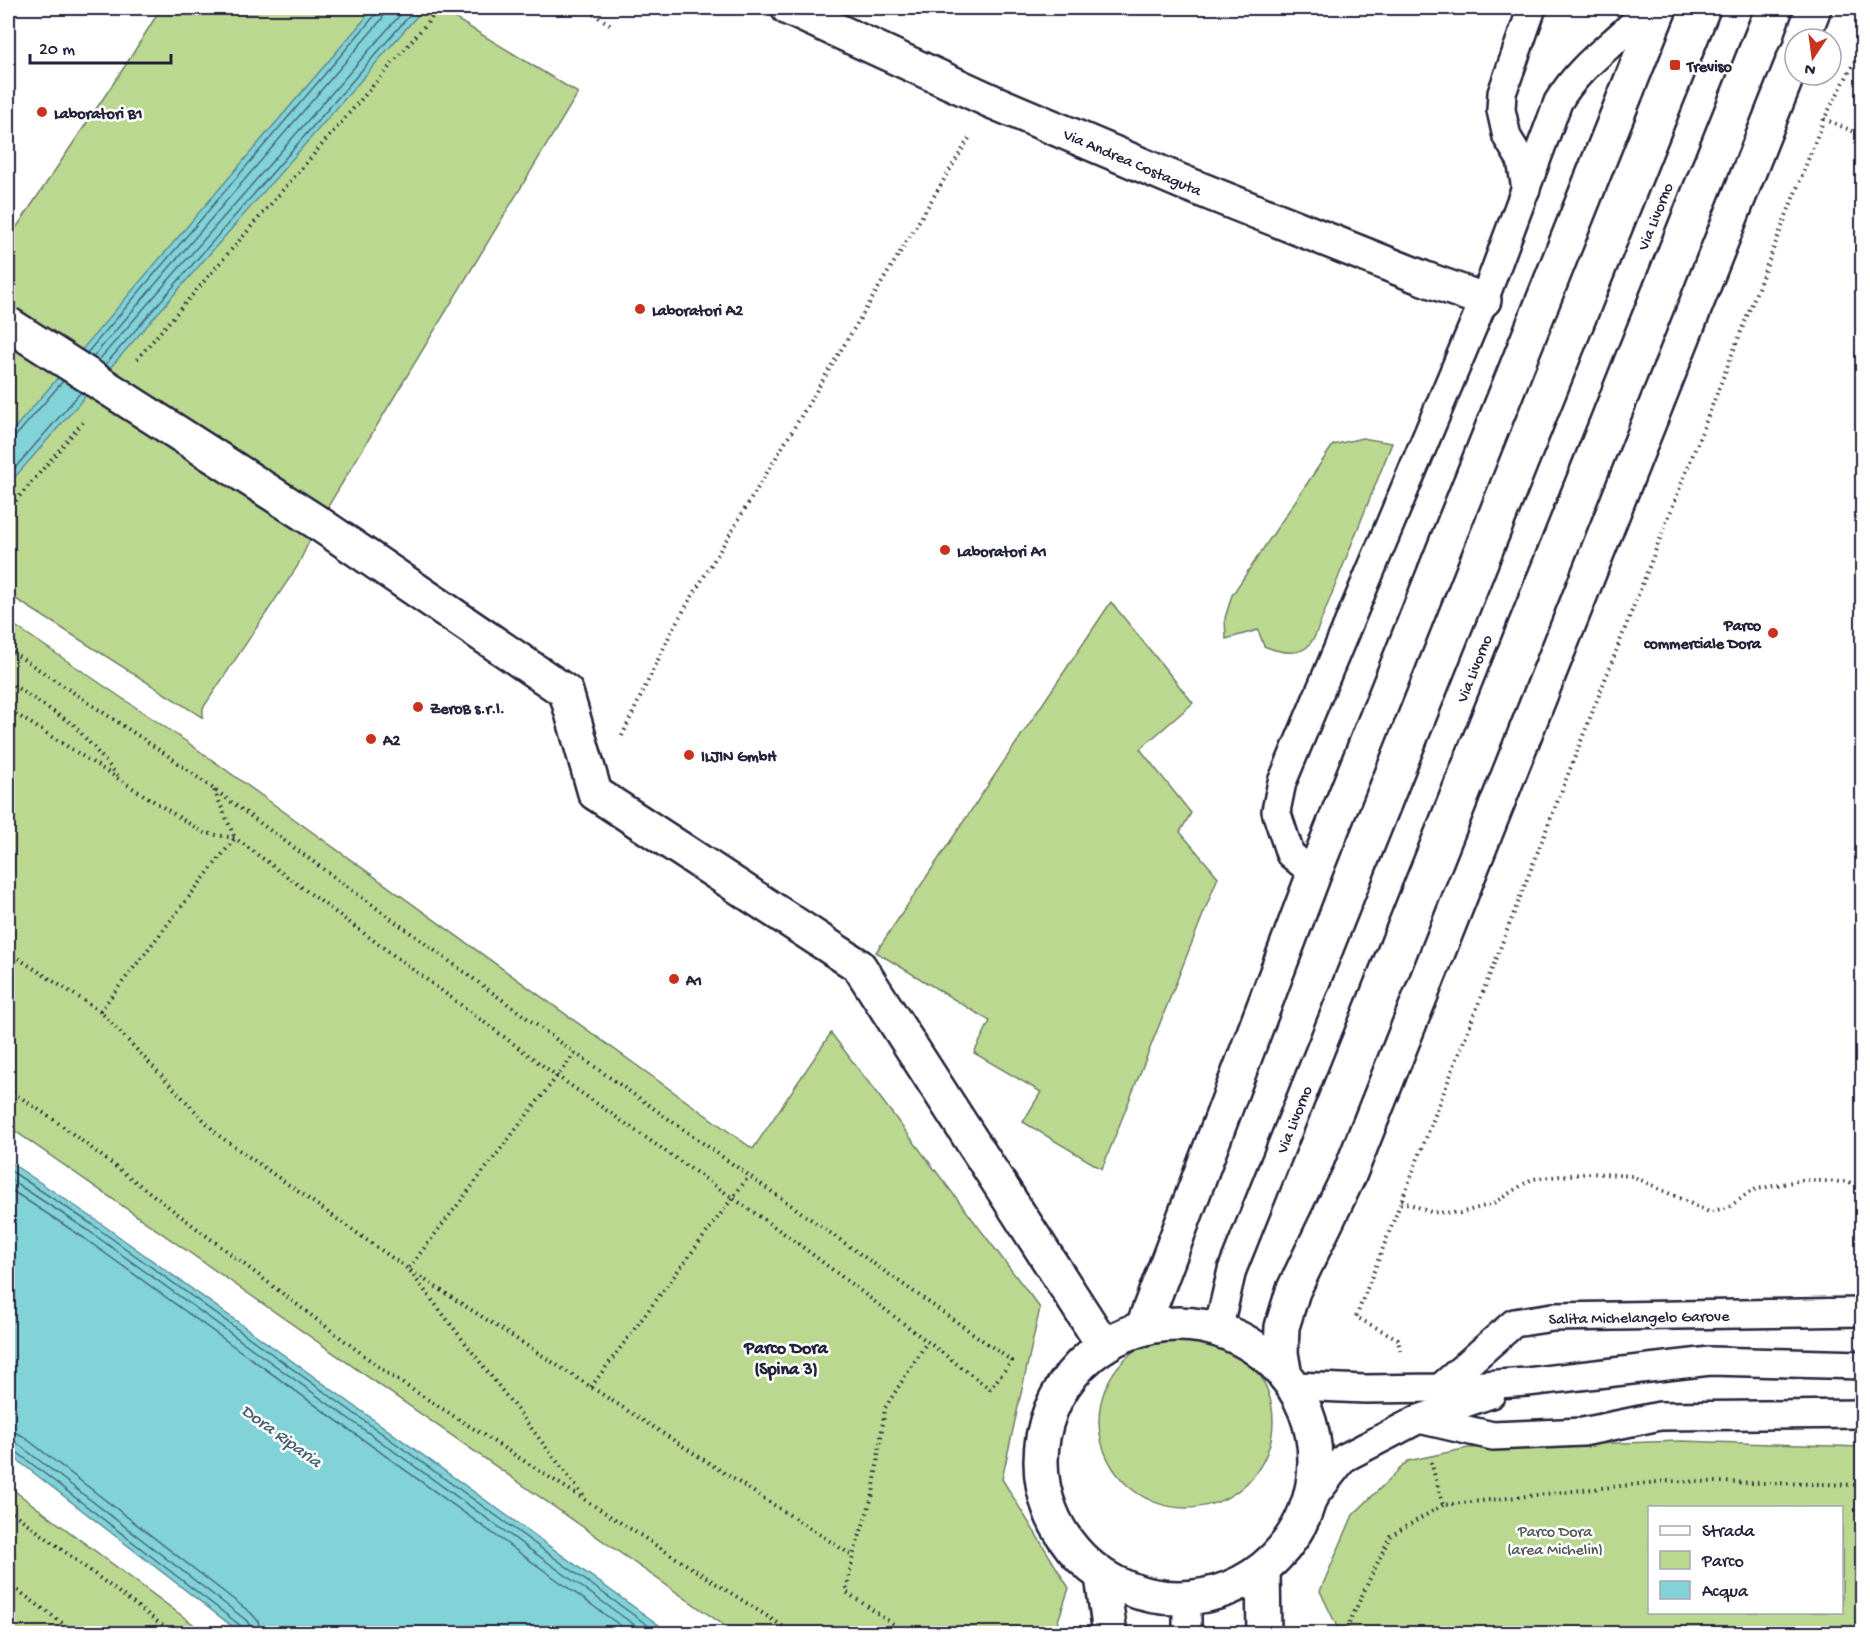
<svg xmlns="http://www.w3.org/2000/svg" width="1870" height="1641" viewBox="0 0 1870 1641" font-family="'Gochi Hand',sans-serif">
  <style>
    .green { fill: #bbd890; stroke: #6e7d66; stroke-width: 1.5; fill-rule: evenodd }
    .water { fill: #81d3d8; stroke: #5b8c99; stroke-width: 1.5 }
    .lines { fill: none; stroke-linecap: round; stroke-linejoin: round }
    .shore { stroke: #48697a; stroke-width: 1.5 }
    .lane-casing { stroke: #22223b; stroke-width: 32 }
    .street-casing { stroke: #22223b; stroke-width: 38 }
    .secondary-casing { stroke: #22223b; stroke-width: 38 }
    .path { stroke: #22223b; stroke-width: 4; stroke-dasharray: 1.5 4.5; stroke-linecap: butt }
    .lane { stroke: #fff; stroke-width: 27 }
    .street { stroke: #fff; stroke-width: 33 }
    .secondary { stroke: #fff; stroke-width: 33 }
    .street-bridge-casing { stroke: #22223b; stroke-width: 38; stroke-linecap: butt }
    .street-bridge { stroke: #fff; stroke-width: 33 }
    .poi-dot { fill: #c8321e; stroke: #fff; stroke-width: 2 }
    .labels { text-anchor: middle; stroke-width: 5; stroke-linejoin: round; paint-order: stroke }
    .poi-label { font-size: 16px; font-weight: bold; fill: #22223b; stroke: #fff; text-anchor: start }
    .street-label { font-size: 16px; fill: #22223b; stroke: #fff }
    .park-label { font-size: 16px; fill: #505954; stroke: #fff }
    .neighbourhood-label { font-size: 18px; font-weight: bold; fill: #22223b; stroke: #fff }
    .water-label { font-size: 18px; font-style: italic; fill: #436072; stroke: #fff }
  </style>
  <rect width="100%" height="100%" fill="#fff"/>
  <filter id="ink" filterUnits="userSpaceOnUse"><feTurbulence type="fractalNoise" baseFrequency=".0167" numOctaves="2"/><feDisplacementMap in="SourceGraphic" scale="12" xChannelSelector="R" yChannelSelector="G"/><feConvolveMatrix kernelMatrix="1 2 1 2 8 2 1 2 1" color-interpolation-filters="sRGB"/></filter>
  <g filter="url(#ink)">
    <g class="green">
      <polygon points="161,8 438,8 578,93 318,523 297,567 203,708 203,718 8,594 8,240 127,63"/>
      <path d="M 1362,438 L 1392,443 L 1315,636 C 1313,639 1310,645 1306,648 C 1294,656 1276,651 1264,646 L 1258,630 L 1226,639 L 1225,618 L 1232,595 L 1333,445 Z"/>
      <polygon points="1111,602 1193,703 1140,749 1191,813 1180,832 1218,877 1102,1169 1023,1122 1041,1092 974,1053 990,1021 876,952"/>
      <polygon points="8,621 187,742 753,1149 831,1033 1040,1308 1002,1479 1069,1588 1054,1633 735,1633 8,1126"/>
      <circle cx="1186" cy="1421" r="87"/>
      <path d="M 1681,1441 L 1862,1447 L 1862,1633 L 1340,1633 L 1320,1591 L 1353,1515 L 1408,1461 L 1468,1448 ZM 1650,1508 L 1842,1508 L 1842,1612 L 1650,1612 Z"/>
      <polygon points="8,1486 205,1633 8,1633"/>
    </g>
    <g class="water">
      <polygon points="374,8 424,8 8,485 8,436"/>
      <polygon points="8,1161 96,1220 670,1633 241,1633 8,1453"/>
    </g>
    <g class="lines">
      <g class="shore">
        <polyline points="87,353 376,14 378,8"/>
        <polyline points="93,357 382,19 385,8"/>
        <polyline points="98,361 406,8"/>
        <polyline points="105,365 416,8"/>
        <polyline points="8,440 14,438 63,381"/>
        <polyline points="8,476 81,392"/>
        <polyline points="8,1169 93,1225 660,1634"/>
        <polyline points="8,1178 89,1231 647,1634"/>
        <polyline points="8,1188 84,1238 632,1634"/>
        <polyline points="8,1432 17,1433 24,1437 251,1613 258,1621 261,1634"/>
        <polyline points="8,1441 18,1444 246,1620 251,1627 252,1634"/>
        <polyline points="8,1448 14,1450 241,1626 244,1634"/>
      </g>
      <defs>
        <g id="lane">
          <polyline points="1526,189 1521,160 1507,137 1501,110 1502,93 1532,8"/>
          <path d="M 1314,874 L 1290,854 L 1276,811 L 1282,782 L 1484,300 L 1558,102 C 1583,60 1618,43 1648,8"/>
          <polyline points="1218,1330 1232,1270 1738,8"/>
          <polyline points="1295,1386 1365,1389 1440,1388 1527,1382 1710,1361 1862,1365"/>
          <polyline points="1440,1388 1514,1323 1553,1317 1862,1312"/>
          <polyline points="1419,1419 1493,1436 1583,1432 1660,1416 1862,1414"/>
          <polyline points="1309,1503 1344,1458 1419,1419 1491,1394"/>
          <polyline points="1187,1634 1187,1597"/>
        </g>
        <g id="street">
          <polyline points="788,8 991,101 1182,182 1423,278 1484,300"/>
          <polyline points="318,523 566,692 595,793 859,966 1104,1346"/>
        </g>
        <g id="secondary">
          <polyline points="1802,39 1814,8"/>
          <circle cx="1178" cy="1461" r="137"/>
          <polyline points="1142,1329 1314,874 1660,8"/>
          <polyline points="1285,1376 1281,1353 1282,1327 1293,1291 1350,1173 1795,56"/>
          <polyline points="1263,1570 1264,1634"/>
          <polyline points="1102,1576 1110,1634"/>
        </g>
      </defs>
      <use href="#lane" class="lane-casing"/>
      <use href="#street" class="street-casing"/>
      <use href="#secondary" class="secondary-casing"/>
      <g class="path">
        <polyline points="583,8 613,26"/>
        <polyline points="1824,119 1862,135"/>
        <polyline points="137,359 440,8"/>
        <polyline points="8,510 83,422"/>
        <polyline points="8,649 167,755 575,1053 1012,1361 990,1389 792,1239 557,1076 235,838 204,833 8,709"/>
        <polyline points="8,682 74,725 120,778"/>
        <polyline points="622,736 673,628 971,135"/>
        <polyline points="8,952 100,1011 218,1135 408,1269 853,1556"/>
        <polyline points="100,1011 235,838 214,790"/>
        <polyline points="575,1053 408,1269 586,1499"/>
        <polyline points="8,1089 57,1122 391,1376 795,1634"/>
        <polyline points="1401,1201 1431,1212 1460,1213 1492,1204 1532,1179 1590,1173 1632,1176 1709,1212 1729,1207 1753,1190 1802,1180 1862,1183"/>
        <polyline points="1400,1351 1398,1339 1356,1317 1824,119 1862,48"/>
        <polyline points="591,1387 749,1176"/>
        <polyline points="1431,1462 1443,1505 1667,1481 1862,1485"/>
        <polyline points="8,1509 174,1634"/>
        <polyline points="8,1583 77,1634"/>
        <polyline points="908,1634 846,1592 853,1556 873,1494 885,1408 927,1342"/>
        <polyline points="1344,1634 1390,1536 1443,1505"/>
      </g>
      <use href="#lane" class="lane"/>
      <use href="#street" class="street"/>
      <use href="#secondary" class="secondary"/>
      <defs>
        <polyline id="street-bridge" points="8,324 318,523"/>
      </defs>
      <use href="#street-bridge" class="street-bridge-casing"/>
      <use href="#street-bridge" class="street-bridge"/>
    </g>
  </g>
  <g class="poi-dot">
    <rect x="1669" y="59" width="12" height="12" rx="3"/>
    <circle cx="42" cy="112" r="6"/>
    <circle cx="640" cy="309" r="6"/>
    <circle cx="945" cy="550" r="6"/>
    <circle cx="1773" cy="633" r="6"/>
    <circle cx="418" cy="707" r="6"/>
    <circle cx="371" cy="739" r="6"/>
    <circle cx="689" cy="755" r="6"/>
    <circle cx="674" cy="979" r="6"/>
  </g>
  <g class="labels">
    <g class="poi-label">
      <text x="1687" y="71">Treviso</text>
      <text x="54" y="118">Laboratori B1</text>
      <text x="652" y="315">Laboratori A2</text>
      <text x="957" y="556">Laboratori A1</text>
      <text x="1761" y="630" text-anchor="end">Parco<tspan x="1761" dy="18">commerciale Dora</tspan></text>
      <text x="430" y="713">ZeroB s.r.l.</text>
      <text x="383" y="745">A2</text>
      <text x="701" y="761">ILJIN GmbH</text>
      <text x="686" y="985">A1</text>
    </g>
    <g class="street-label">
      <text transform="translate(1133 161) rotate(23)" y="6">Via Andrea Costaguta</text>
      <text transform="translate(1654 216) rotate(-68)" y="6">Via Livorno</text>
      <text transform="translate(1473 668) rotate(-68)" y="6">Via Livorno</text>
      <text transform="translate(1293 1119) rotate(-68)" y="6">Via Livorno</text>
      <text transform="translate(1639 1316) rotate(-1)" y="6">Salita Michelangelo Garove</text>
    </g>
    <g class="park-label">
      <text x="1555" y="1536">Parco Dora<tspan x="1555" dy="18">(area Michelin)</tspan></text>
    </g>
    <g class="neighbourhood-label">
      <text x="786" y="1353">Parco Dora<tspan x="786" dy="21">(Spina 3)</tspan></text>
    </g>
    <g class="water-label">
      <text transform="translate(282 1435) rotate(36)" y="6">Dora Riparia</text>
    </g>
  </g>
  <rect width="1870" height="1641" fill="none" stroke="#fff" stroke-width="30"/>
  <rect x="15" y="15" width="1840" height="1611" fill="none" stroke="#22223b" stroke-width="2" filter="url(#ink)"/>
  <rect x="1648" y="1506" width="195" height="108" fill="#ffffff" stroke="#a7a7b1" stroke-width="1.5"/>
  <rect x="1660" y="1526" width="30" height="9" fill="#ffffff" stroke="#a7a7b1" stroke-width="1.5"/>
  <text x="1702" y="1536" font-size="18" fill="#22223b">Strada</text>
  <rect x="1660" y="1551" width="30" height="18" fill="#bbd890" stroke="#a7a7b1" stroke-width="1.5"/>
  <text x="1702" y="1566" font-size="18" fill="#22223b">Parco</text>
  <rect x="1660" y="1581" width="30" height="18" fill="#81d3d8" stroke="#a7a7b1" stroke-width="1.5"/>
  <text x="1702" y="1596" font-size="18" fill="#22223b">Acqua</text>
  <g transform="translate(1813 57) rotate(193)"><circle r="28" fill="#ffffff" stroke="#a7a7b1" stroke-width="1.5"/>
  <path d="M0-4.5L10 22L0 15L-10 22Z" fill="#c8321e"/>
  <text y="-9" font-size="16" font-weight="bold" text-anchor="middle" fill="#22223b">N</text>
  </g>
  <path d="M30 54v9h141v-9" fill="none" stroke="#22223b" stroke-width="3"/>
  <text x="39" y="54" font-size="18" fill="#22223b" stroke="#ffffff" stroke-width="4.5" paint-order="stroke">20 m</text>
</svg>
